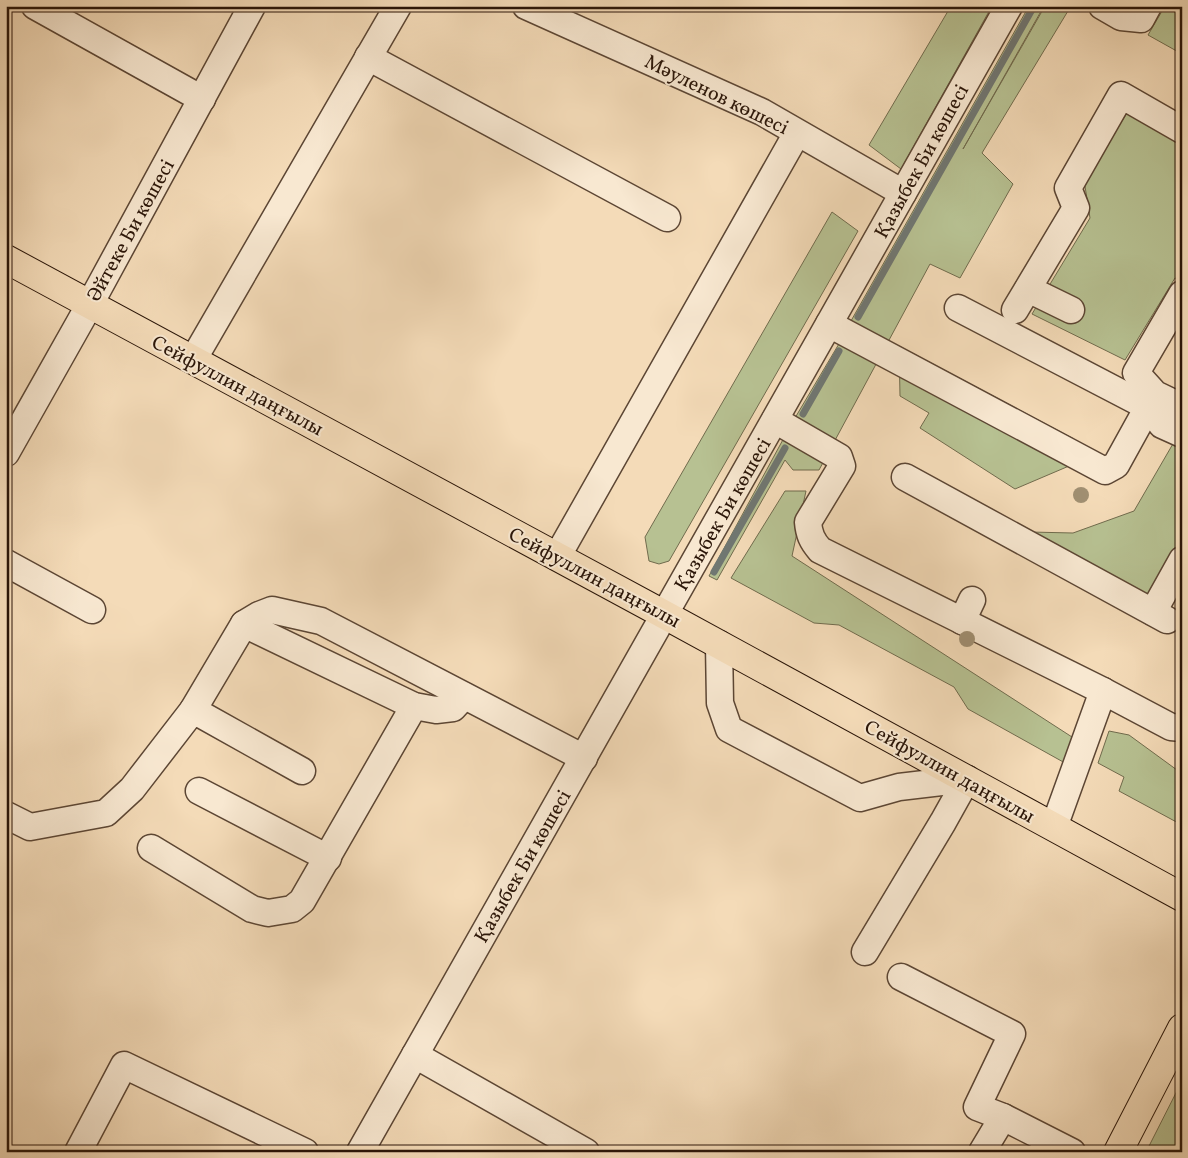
<svg xmlns="http://www.w3.org/2000/svg" width="1188" height="1158" viewBox="0 0 1188 1158" font-family="Vollkorn,serif">
  <style>
    .green { fill: #b7c192; stroke: #706b4d }
    .lines { fill: none; stroke-linecap: round; stroke-linejoin: round }
    .stream { stroke: #707772; stroke-width: 7 }
    .minor-casing { stroke: #5c4634; stroke-width: 29 }
    .major-casing { stroke: #2a1508; stroke-width: 30 }
    .minor { stroke: #f8e8d1; stroke-width: 26 }
    .major { stroke: #f4dbb8; stroke-width: 28 }
    .tree { fill: #a08f72 }
    .labels { text-anchor: middle; stroke-width: 4; stroke-linejoin: round; paint-order: stroke }
    .street-label { font-size: 20px; fill: #2a1508; stroke: #f8e8d1 }
  </style>
  <rect width="100%" height="100%" fill="#f4dbb8"/>
  <filter id="stains"><feTurbulence type="fractalNoise" baseFrequency=".004" numOctaves="4"/><feColorMatrix values="0 0 0 0 .2 0 0 0 0 .09 0 0 0 0 .02 0 0 0 .5 -.17"/></filter>
  <radialGradient id="worn" r=".72"><stop offset=".6" stop-color="#630" stop-opacity="0"/><stop offset="1" stop-color="#630" stop-opacity=".3"/></radialGradient>
  <g class="green">
    <polygon points="951,6 992,6 901,169 869,145"/>
    <polygon points="1029,6 1044,6 963,149 1045,6 1071,6 982,153 1013,184 960,278 930,264 819,470 793,470 785,460 717,580 709,576 792,423 843,337 847,328"/>
    <polygon points="1165,6 1182,6 1182,54 1148,35"/>
    <polygon points="1127,113 1182,144 1182,281 1175,278 1125,360 1032,314 1090,218 1084,180"/>
    <polygon points="832,212 858,231 669,561 659,564 649,561 645,537"/>
    <polygon points="899,346 1074,439 1069,466 1015,489 920,428 929,413 900,396"/>
    <polygon points="1174,442 1182,446 1182,564 1145,622 1030,532 1073,533 1134,511"/>
    <polygon points="785,491 806,491 792,556 1072,737 1065,763 968,709 954,687 839,625 814,623 731,578"/>
    <polygon points="1109,731 1129,735 1177,770 1182,763 1182,825 1119,791 1124,777 1098,763"/>
    <polygon points="1182,1081 1182,1152 1146,1152"/>
  </g>
  <g class="lines">
    <g class="stream">
      <polyline points="858,317 1034,6"/>
      <polyline points="803,414 839,351"/>
      <polyline points="714,572 785,448"/>
    </g>
    <defs>
      <g id="minor">
        <polyline points="35,6 202,99"/>
        <polyline points="526,6 762,112 903,193"/>
        <polyline points="1102,6 1121,17 1141,19 1148,6"/>
        <polyline points="368,57 667,218"/>
        <polyline points="1028,289 1071,310"/>
        <polyline points="1182,294 1136,373 1155,394 1182,407"/>
        <polyline points="958,308 1148,407 1162,425 1182,434"/>
        <polyline points="1015,310 1076,208 1068,188 1121,95 1182,130"/>
        <polyline points="829,324 1105,471 1116,465 1148,407"/>
        <polyline points="193,360 398,6"/>
        <path d="M 775,420 L 839,457 L 842,466 L 808,522 C 809,534 812,541 820,550 L 1103,691 L 1171,727 L 1182,728"/>
        <polyline points="6,453 90,304 252,6"/>
        <polyline points="905,477 1167,620"/>
        <polyline points="557,557 797,133"/>
        <polyline points="6,563 92,610"/>
        <polyline points="1153,612 1182,560"/>
        <polyline points="962,621 972,600"/>
        <polyline points="244,624 259,615 272,610 321,621 584,758"/>
        <polyline points="719,644 720,703 729,729 860,798 899,787 967,779"/>
        <polyline points="193,710 244,624 414,706 436,710 453,708 464,696"/>
        <polyline points="199,791 328,858"/>
        <polyline points="6,815 30,827 106,813 132,789 193,710 302,771"/>
        <polyline points="1054,827 1103,691"/>
        <polyline points="151,848 252,909 268,913 292,909 302,901 414,706"/>
        <polyline points="865,952 943,822 967,779"/>
        <polyline points="901,977 1012,1034 977,1107 1003,1117"/>
        <polyline points="415,1055 586,1152"/>
        <polyline points="78,1152 124,1065 305,1152"/>
        <polyline points="360,1152 1009,6"/>
        <polyline points="982,1152 1003,1117 1072,1152"/>
      </g>
      <g id="major">
        <polyline points="6,259 665,615 1182,897"/>
        <polyline points="1118,1152 1182,1028"/>
      </g>
    </defs>
    <use href="#minor" class="minor-casing"/>
    <use href="#major" class="major-casing"/>
    <use href="#minor" class="minor"/>
    <use href="#major" class="major"/>
  </g>
  <g class="tree">
    <circle cx="1081" cy="495" r="8"/>
    <circle cx="967" cy="639" r="8"/>
  </g>
  <g class="labels">
    <g class="street-label">
      <text transform="translate(717 94) rotate(26)" y="7">Мәуленов көшесі</text>
      <text transform="translate(921 161) rotate(-61)" y="7">Қазыбек Би көшесі</text>
      <text transform="translate(130 230) rotate(-61)" y="7">Әйтеке Би көшесі</text>
      <text transform="translate(238 385) rotate(28)" y="7">Сейфуллин даңғылы</text>
      <text transform="translate(722 514) rotate(-60)" y="7">Қазыбек Би көшесі</text>
      <text transform="translate(595 577) rotate(28)" y="7">Сейфуллин даңғылы</text>
      <text transform="translate(950 771) rotate(29)" y="7">Сейфуллин даңғылы</text>
      <text transform="translate(522 866) rotate(-60)" y="7">Қазыбек Би көшесі</text>
    </g>
  </g>
  <rect width="1188" height="1158" fill="none" stroke="#f4dbb8" stroke-width="25"/>
  <rect x="8" y="8" width="1173" height="1143" fill="none" stroke="#2a1508" stroke-width="2.5"/>
  <rect x="12" y="12" width="1163" height="1133" fill="none" stroke="#2a1508"/>
  <rect width="100%" height="100%" filter="url(#stains)"/>
  <rect width="100%" height="100%" fill="url(#worn)"/>
</svg>
